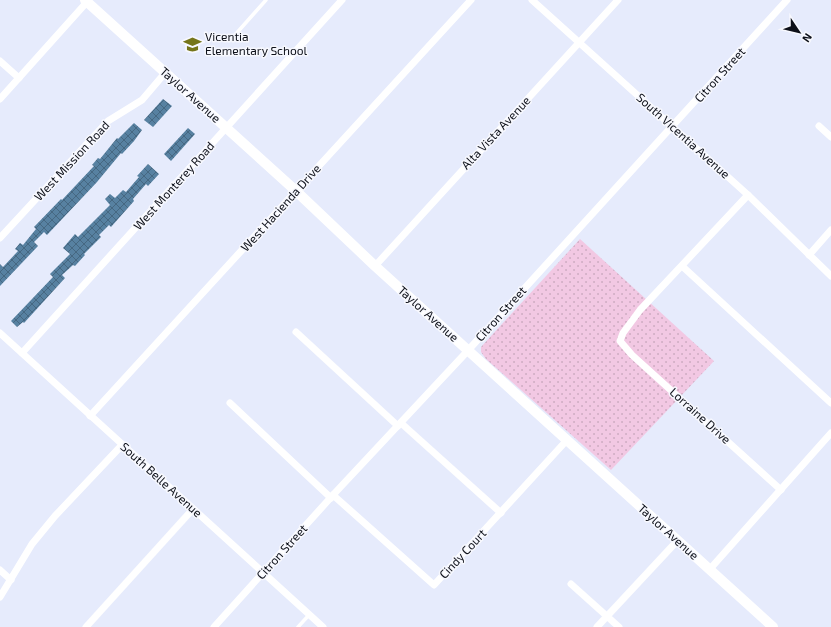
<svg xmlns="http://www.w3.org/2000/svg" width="831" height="627" viewBox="0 0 831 627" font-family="'Exo 2',sans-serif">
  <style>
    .grass { fill: url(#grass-dots) }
    .building { fill: url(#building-cross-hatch) }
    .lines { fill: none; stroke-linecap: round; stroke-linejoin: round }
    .lane { stroke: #fff; stroke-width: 3.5 }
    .street { stroke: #fff; stroke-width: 7 }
    .secondary { stroke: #fff; stroke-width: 10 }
    .labels { text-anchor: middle; stroke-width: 3; stroke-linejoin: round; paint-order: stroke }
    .poi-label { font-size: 12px; fill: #0d1019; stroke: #f7f8fe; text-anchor: start }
    .street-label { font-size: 12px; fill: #0d1019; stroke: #f7f8fe }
  </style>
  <defs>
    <pattern id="grass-dots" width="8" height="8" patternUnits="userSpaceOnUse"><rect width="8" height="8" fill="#f2c8e3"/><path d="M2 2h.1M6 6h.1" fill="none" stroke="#ceabc2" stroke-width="1.8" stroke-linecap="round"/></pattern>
    <pattern id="building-cross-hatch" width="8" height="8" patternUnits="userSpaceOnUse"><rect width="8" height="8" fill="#5781a1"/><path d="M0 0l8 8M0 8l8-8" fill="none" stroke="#466882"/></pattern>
  </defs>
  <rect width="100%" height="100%" fill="#e6ebfc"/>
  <polygon class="grass" points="580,239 714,361 611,470 486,359 481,352 481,347"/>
  <g class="building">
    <polygon points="163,99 172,106 153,127 144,120"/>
    <polygon points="134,123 142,130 134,141 122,154 121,153 97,182 47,235 44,232 34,242 38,246 0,286 0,264 3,267 18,251 15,249 20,243 23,245 36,229 34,227 61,199 62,200 94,166 92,165 98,158 100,159 117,138 118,139"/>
    <polygon points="188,128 195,134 171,161 164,154"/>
    <polygon points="148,164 159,174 148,186 146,184 133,199 134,201 111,227 109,225 99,235 101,237 84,254 85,255 75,266 73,265 62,275 65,278 24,323 23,322 17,327 11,321 53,277 50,274 70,254 63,248 75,234 78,237 110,205 105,199 110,194 115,198 123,190 126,192 139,177 137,176"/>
  </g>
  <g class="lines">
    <g class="lane">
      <polyline points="234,36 266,0"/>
      <polyline points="298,627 309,615"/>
    </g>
    <g class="street">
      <polyline points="532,0 748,195 831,276"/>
      <polyline points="0,61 19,78"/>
      <polyline points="0,99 87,2"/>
      <polyline points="819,126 831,137"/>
      <polyline points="748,195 640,310 623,333 620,341 632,355 781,490"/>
      <polyline points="0,238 108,121 142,100 165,73"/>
      <polyline points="809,255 831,230"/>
      <polyline points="375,266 618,0"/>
      <polyline points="682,266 831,403"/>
      <polyline points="296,332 398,426"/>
      <polyline points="0,333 323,627"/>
      <polyline points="22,353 342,0"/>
      <polyline points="230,403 331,498"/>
      <polyline points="90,416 471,0"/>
      <polyline points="401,423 501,513"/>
      <polyline points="333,495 434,585 567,440"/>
      <polyline points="710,569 831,433"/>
      <polyline points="0,570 11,580"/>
      <polyline points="571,584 619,627"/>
      <polyline points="0,597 32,544 55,516 122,445"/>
      <polyline points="86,627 193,509"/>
      <polyline points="214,627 333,495 462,357 787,0"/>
      <polyline points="597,627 678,540"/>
    </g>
    <polyline class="secondary" points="85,0 296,191 375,266 773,627"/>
  </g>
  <defs>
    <symbol id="school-bare" viewBox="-9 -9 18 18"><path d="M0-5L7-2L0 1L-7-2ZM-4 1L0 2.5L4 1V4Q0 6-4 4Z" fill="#75751a" stroke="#f7f8fe" stroke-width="2.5" paint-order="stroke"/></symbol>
  </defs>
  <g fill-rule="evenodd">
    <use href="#school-bare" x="180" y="32" width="25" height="25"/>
  </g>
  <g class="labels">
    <g class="poi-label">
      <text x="205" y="41">Vicentia<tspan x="205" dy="14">Elementary School</tspan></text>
    </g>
    <g class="street-label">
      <text transform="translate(720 75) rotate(-48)" y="4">Citron Street</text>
      <text transform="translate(190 95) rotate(42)" y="4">Taylor Avenue</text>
      <text transform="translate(496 133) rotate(-47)" y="4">Alta Vista Avenue</text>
      <text transform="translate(683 136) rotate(42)" y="4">South Vicentia Avenue</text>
      <text transform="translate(72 161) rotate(-47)" y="4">West Mission Road</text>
      <text transform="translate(174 186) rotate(-48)" y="4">West Monterey Road</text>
      <text transform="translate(281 208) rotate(-48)" y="4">West Hacienda Drive</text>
      <text transform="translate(428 314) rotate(42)" y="4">Taylor Avenue</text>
      <text transform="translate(501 314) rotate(-48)" y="4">Citron Street</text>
      <text transform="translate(700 416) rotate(42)" y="4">Lorraine Drive</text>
      <text transform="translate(161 480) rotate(42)" y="4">South Belle Avenue</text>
      <text transform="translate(668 532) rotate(42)" y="4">Taylor Avenue</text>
      <text transform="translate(282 552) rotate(-48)" y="4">Citron Street</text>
      <text transform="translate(463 554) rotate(-47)" y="4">Cindy Court</text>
    </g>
  </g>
  <g transform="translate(799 32) rotate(125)" stroke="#f7f8fe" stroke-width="3" paint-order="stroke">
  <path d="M0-3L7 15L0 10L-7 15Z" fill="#0d1019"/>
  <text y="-6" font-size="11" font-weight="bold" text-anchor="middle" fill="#0d1019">N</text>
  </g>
</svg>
